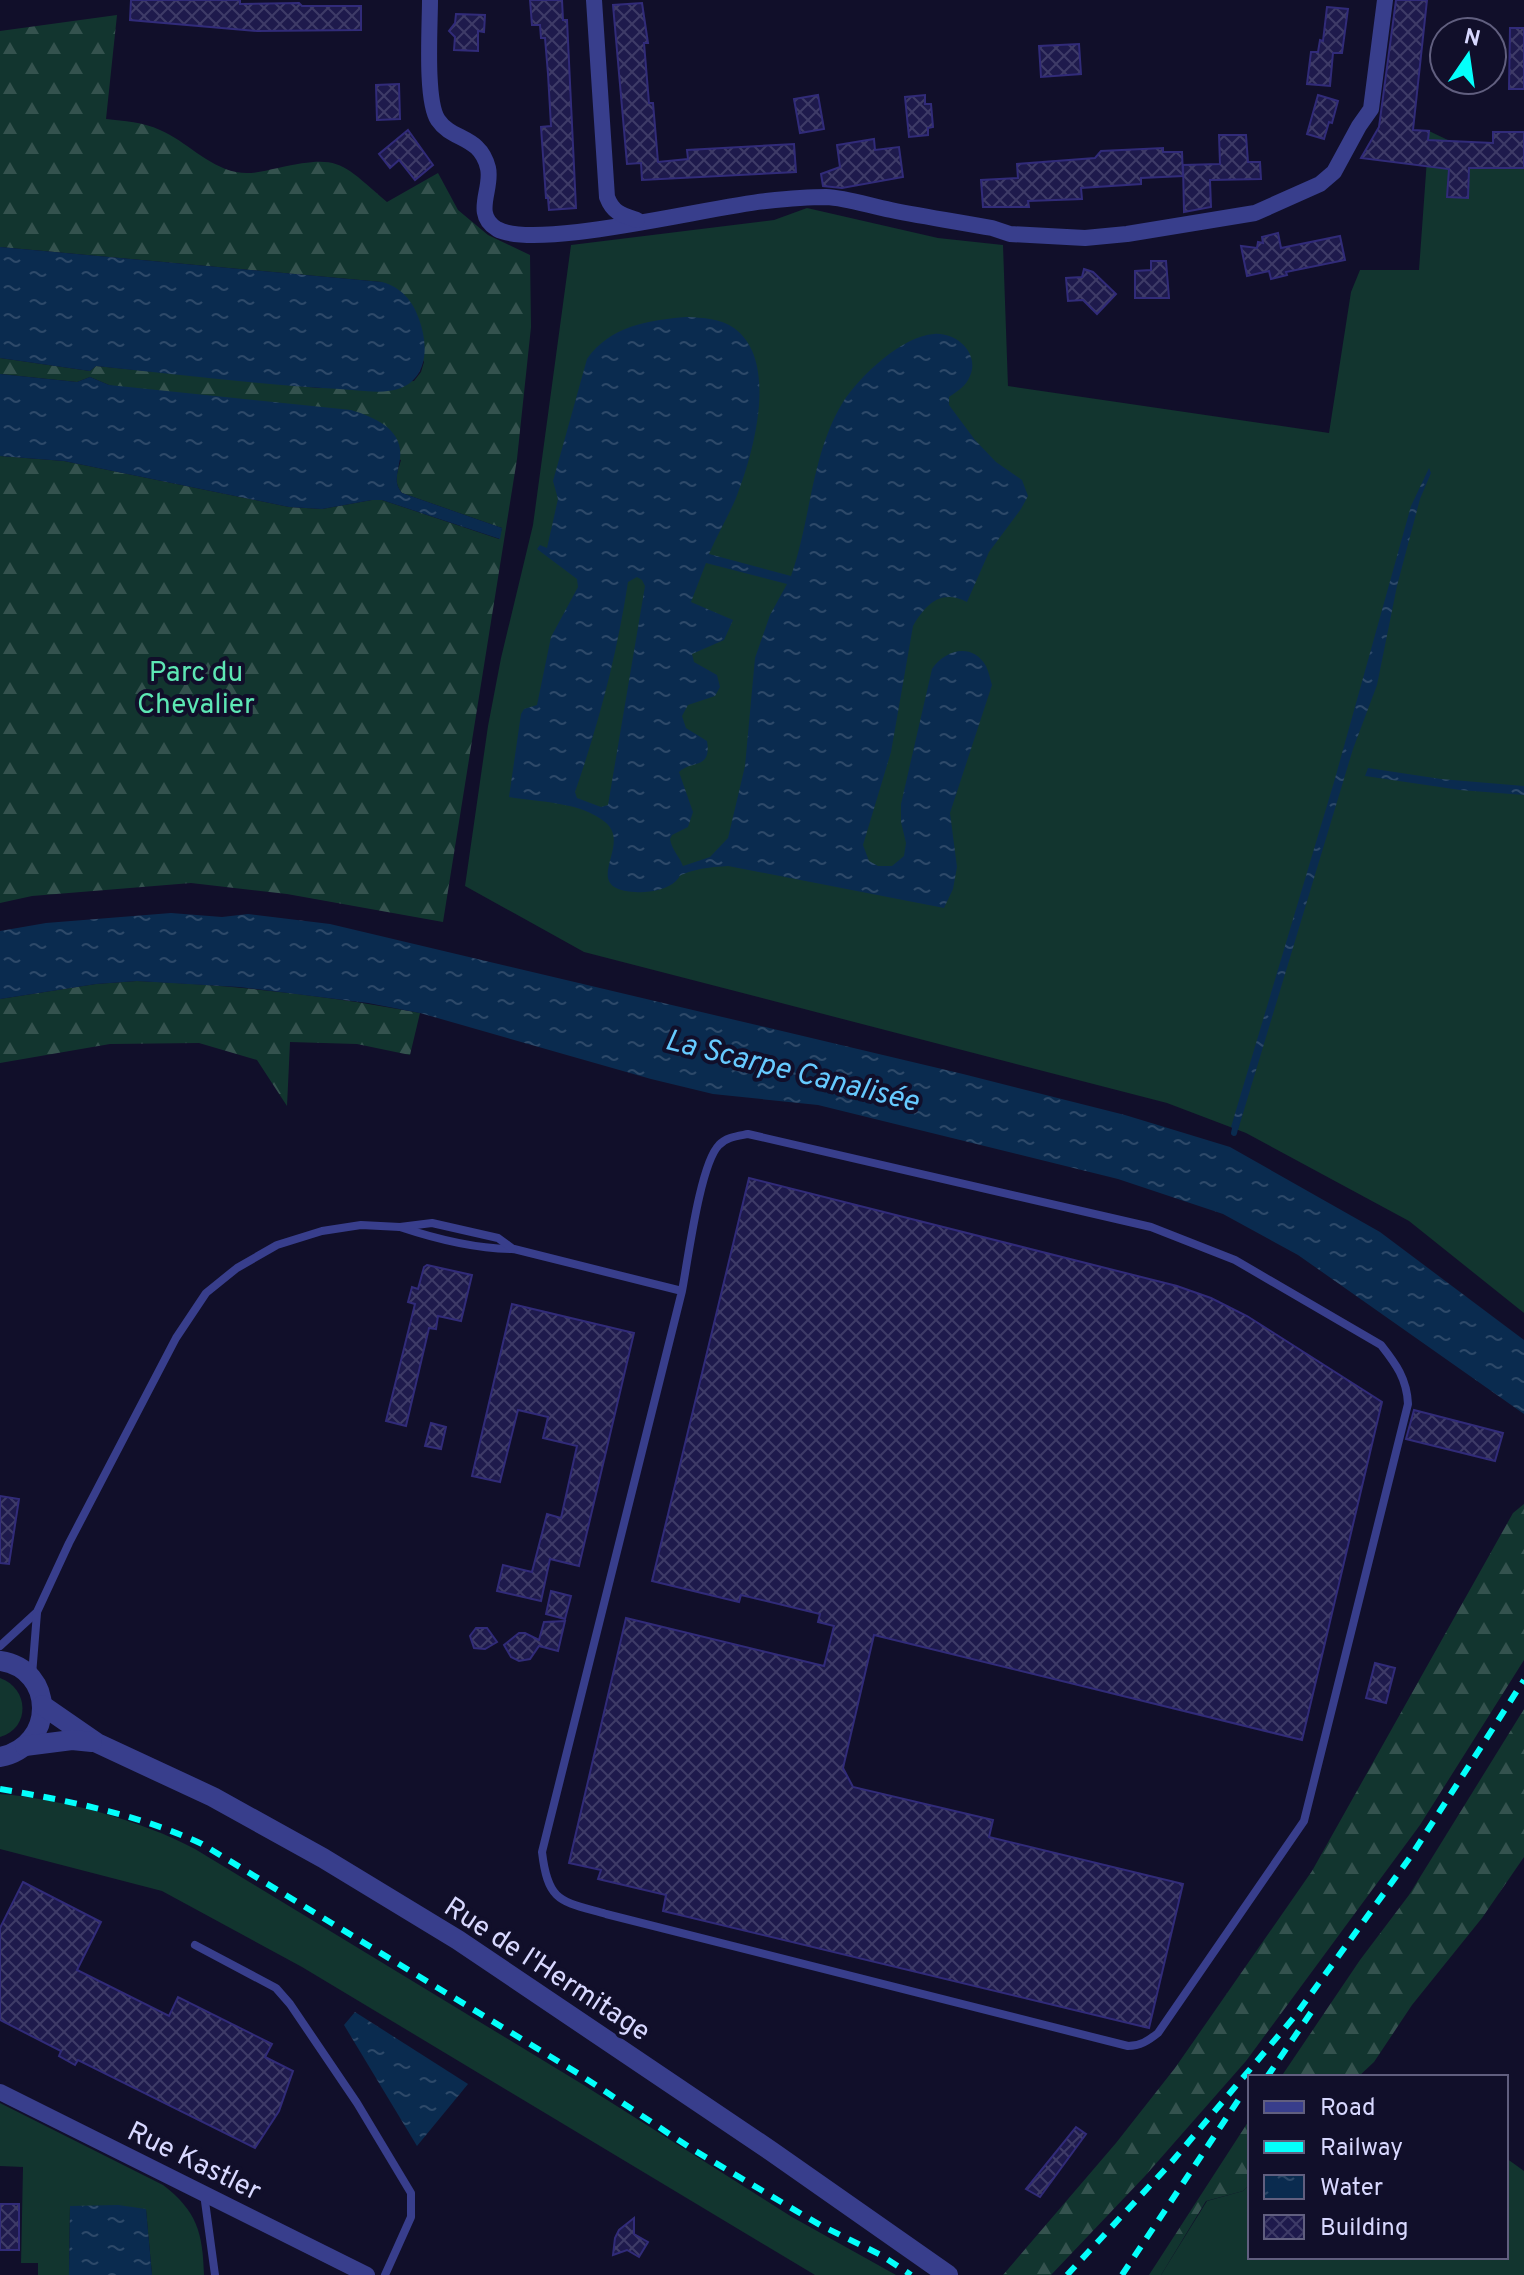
<svg xmlns="http://www.w3.org/2000/svg" width="1524" height="2275" viewBox="0 0 1524 2275" font-family="Overpass,sans-serif">
  <style>
    .grass { fill: #12352f }
    .forest { fill: url(#forest-firs) }
    .water { fill: url(#water-ripples); fill-rule: evenodd }
    .lines { fill: none; stroke-linecap: round; stroke-linejoin: round }
    .stream { stroke: #0a2b4f; stroke-width: 6 }
    .building { fill: url(#building-cross-hatch); stroke: #312b79; stroke-width: 2 }
    .service { stroke: #383e8c; stroke-width: 8 }
    .minor { stroke: #383e8c; stroke-width: 16 }
    .tertiary { stroke: #383e8c; stroke-width: 20 }
    .rail { stroke: #04fffb; stroke-width: 6; stroke-dasharray: 12 10; stroke-linecap: butt }
    .labels { text-anchor: middle; stroke-width: 8; stroke-linejoin: round; paint-order: stroke }
    .park-label { font-size: 28px; fill: #5de7b4; stroke: #110f2a }
    .street-label { font-size: 28px; fill: #d8d8ff; stroke: #110f2a }
    .water-label { font-size: 30px; font-style: italic; fill: #66caff; stroke: #110f2a }
  </style>
  <defs>
    <pattern id="forest-firs" width="22" height="20" patternUnits="userSpaceOnUse" patternTransform="scale(2)"><rect width="22" height="20" fill="#12352f"/><path d="M5 1l3.5 6h-7zM16 11l3.5 6h-7z" fill="#34524e"/></pattern>
    <pattern id="water-ripples" width="26" height="14" patternUnits="userSpaceOnUse" patternTransform="scale(2)"><rect width="26" height="14" fill="#0a2b4f"/><path d="M2 4q2-2 4 0t4 0M15 11q2-2 4 0t4 0" fill="none" stroke="#2d4969"/></pattern>
    <pattern id="building-cross-hatch" width="8" height="8" patternUnits="userSpaceOnUse" patternTransform="scale(2)"><rect width="8" height="8" fill="#1e1a4c"/><path d="M0 0l8 8M0 8l8-8" fill="none" stroke="#3e3b67"/></pattern>
  </defs>
  <rect width="100%" height="100%" fill="#110f2a"/>
  <g class="grass">
    <polygon points="1429,131 1450,141 1447,196 1468,198 1469,168 1524,168 1524,1313 1409,1221 1246,1133 1167,1103 584,952 465,886 488,726 501,658 533,525 571,245 774,220 807,208 938,238 1003,245 1008,386 1329,433 1351,292 1360,270 1419,270"/>
    <path d="M 0,1678 C 29,1688 31,1728 0,1737 Z"/>
    <path d="M 0,1794 C 62,1799 141,1820 195,1849 L 582,2084 L 792,2217 L 896,2275 L 815,2275 L 302,1967 L 162,1891 L 0,1849 Z"/>
    <path d="M 0,2103 L 163,2185 C 197,2211 203,2233 204,2275 L 152,2275 L 146,2210 L 70,2206 L 69,2275 L 38,2275 L 38,2263 L 21,2263 L 23,2167 L 0,2166 Z"/>
    <polygon points="1506,2158 1524,2171 1524,2275 1161,2275 1207,2201 1243,2191 1250,2184 1250,2257 1506,2257"/>
  </g>
  <g class="forest">
    <path d="M 117,15 L 106,119 C 124,121 143,122 160,130 C 186,141 207,166 236,172 C 251,175 263,171 278,168 C 341,154 341,163 387,202 L 438,173 L 458,210 L 488,235 L 530,255 L 531,327 L 517,459 L 443,922 L 287,894 L 191,883 L 32,896 L 0,903 L 0,456 L 64,461 L 289,507 L 322,509 L 372,500 L 382,500 L 499,539 L 502,528 L 402,493 C 393,482 397,474 401,460 L 109,385 L 90,377 L 77,382 L 0,374 L 0,358 L 90,371 L 96,366 L 319,388 L 414,381 L 421,372 L 424,362 L 382,282 L 0,247 L 0,31 Z"/>
    <path d="M 137,981 C 232,985 326,995 420,1013 L 410,1055 L 357,1044 L 290,1042 L 287,1106 L 257,1060 L 199,1043 L 110,1044 L 0,1063 L 0,999 L 96,984 Z"/>
    <polygon points="1524,1504 1524,1660 1420,1825 1246,2061 1145,2176 1051,2275 1003,2275 1116,2143 1175,2068 1312,1871 1513,1513"/>
    <polygon points="1524,1709 1524,1857 1482,1918 1412,2005 1374,2062 1358,2077 1281,2077 1360,1960 1409,1895"/>
    <polygon points="1250,2119 1250,2184 1243,2191 1206,2201 1161,2275 1149,2275"/>
  </g>
  <g class="water">
    <path d="M 0,247 L 382,282 C 401,287 413,301 419,319 C 428,343 429,377 401,388 C 383,395 359,390 340,389 C 259,385 177,374 96,366 L 90,371 L 0,358 Z"/>
    <path d="M 687,317 C 703,318 720,318 734,328 C 780,361 753,455 736,498 C 728,517 717,535 709,554 L 791,576 C 811,520 811,454 843,402 C 860,376 902,336 934,334 C 956,332 980,353 970,376 C 966,386 958,391 949,397 L 949,405 L 975,440 L 996,462 L 1022,480 L 1028,496 L 1021,509 L 989,552 L 967,602 C 941,588 925,605 913,626 L 891,752 L 863,845 L 869,861 L 878,866 L 892,866 L 904,856 L 906,843 L 901,822 L 901,804 L 932,669 C 945,650 972,642 986,666 C 989,672 990,679 992,685 L 950,813 L 957,867 L 953,889 L 944,908 L 728,866 C 714,867 700,868 686,873 C 676,877 683,874 676,881 C 667,890 648,893 635,892 C 577,888 634,845 605,822 C 581,802 539,802 509,797 L 521,714 L 524,709 L 537,705 L 551,637 L 578,587 L 577,579 L 537,549 L 540,545 L 547,548 L 558,499 L 553,481 L 587,359 C 610,326 648,320 687,317 ZM 706,563 L 787,584 L 770,615 L 755,658 L 745,766 L 728,838 L 710,857 L 683,866 C 679,856 672,850 670,839 L 672,835 L 688,827 L 693,812 L 679,772 C 691,760 712,770 707,741 L 686,728 L 682,716 L 688,705 L 715,696 L 720,687 L 717,675 L 694,662 L 692,654 L 724,640 L 733,620 L 691,602 ZM 637,577 L 642,580 L 645,586 L 608,805 L 601,807 L 577,798 L 575,792 C 599,723 617,654 628,582 Z"/>
    <path d="M 0,374 L 77,382 L 90,377 L 109,385 L 351,410 C 377,418 407,431 399,464 C 397,477 394,483 402,493 L 502,528 L 500,539 L 382,500 L 372,500 L 322,509 L 289,507 L 64,461 L 0,456 Z"/>
    <polygon points="1429,468 1431,473 1420,499 1397,586 1377,685 1353,749 1238,1130 1231,1127 1334,782 1411,506"/>
    <polygon points="1368,768 1441,779 1524,786 1524,795 1460,790 1365,776"/>
    <polygon points="171,913 222,917 248,914 330,924 963,1074 1125,1115 1230,1147 1380,1232 1524,1340 1524,1414 1298,1255 1223,1214 1118,1179 818,1105 713,1094 651,1079 420,1013 368,1003 239,987 137,981 96,984 0,999 0,931 46,923"/>
    <polygon points="355,2012 468,2084 417,2146 344,2025"/>
    <polygon points="118,2205 146,2209 152,2275 69,2275 70,2206"/>
  </g>
  <g class="lines">
    <polyline class="stream" points="1234,1133 1237,1120"/>
  </g>
  <g class="building">
    <polygon points="131,0 240,0 240,4 299,3 302,6 361,6 361,30 257,31 130,20"/>
    <polygon points="530,0 562,0 563,20 567,20 576,208 549,210 548,198 546,198 541,127 551,126 548,74 545,38 541,38 540,25 532,25"/>
    <polygon points="1396,0 1427,0 1413,130 1429,131 1428,140 1493,143 1493,132 1524,132 1524,168 1469,168 1468,198 1447,197 1449,169 1361,158 1379,127"/>
    <polygon points="642,3 648,43 644,43 649,103 653,103 658,162 688,159 687,150 794,144 796,172 642,180 641,163 627,164 613,5"/>
    <polygon points="1327,7 1348,9 1342,53 1333,53 1330,86 1307,84 1311,52 1318,52 1320,40 1323,41"/>
    <polygon points="456,14 485,15 484,32 478,31 478,51 454,50 455,37 449,31 455,23"/>
    <polygon points="1510,28 1524,28 1524,89 1509,89"/>
    <polygon points="1079,44 1081,74 1041,77 1039,46"/>
    <polygon points="399,84 400,119 377,120 376,85"/>
    <polygon points="818,95 824,129 800,133 794,99"/>
    <polygon points="925,95 925,104 931,104 933,127 928,128 928,135 909,137 905,97"/>
    <polygon points="1318,95 1338,101 1332,123 1329,122 1324,139 1307,134"/>
    <polygon points="408,130 433,165 415,180 399,160 390,168 379,154"/>
    <polygon points="1219,135 1246,135 1248,162 1260,162 1261,179 1210,180 1211,207 1184,212 1183,165 1220,164"/>
    <polygon points="874,139 875,150 899,147 903,177 842,188 823,186 821,174 840,167 837,145"/>
    <polygon points="1163,148 1163,152 1182,152 1183,176 1141,178 1141,184 1081,188 1082,199 1028,201 1029,207 983,207 981,180 1018,178 1017,164 1095,158 1101,151"/>
    <polygon points="1278,233 1281,248 1340,236 1345,260 1286,272 1287,275 1271,279 1269,271 1247,276 1241,246 1257,248 1258,242 1263,243 1262,237"/>
    <polygon points="1151,261 1166,261 1169,298 1135,298 1135,271 1151,270"/>
    <polygon points="1084,269 1093,272 1116,294 1097,314 1083,300 1068,301 1066,278 1082,277"/>
    <polygon points="749,1178 1177,1286 1211,1298 1247,1316 1382,1402 1302,1740 874,1635 843,1768 853,1787 993,1820 989,1837 1183,1884 1149,2028 663,1911 666,1895 598,1879 601,1870 569,1863 626,1618 824,1666 834,1626 818,1622 820,1614 741,1595 739,1602 652,1581"/>
    <polygon points="427,1265 472,1275 461,1321 438,1316 436,1329 429,1328 406,1426 386,1421 415,1304 408,1302 412,1287 418,1289 424,1267"/>
    <polygon points="512,1304 634,1333 579,1566 550,1559 541,1601 497,1591 503,1565 532,1572 547,1514 561,1518 577,1446 543,1438 548,1417 518,1410 500,1482 472,1476"/>
    <polygon points="1414,1410 1503,1433 1495,1461 1406,1439"/>
    <polygon points="431,1423 446,1427 441,1449 425,1446"/>
    <polygon points="0,1496 19,1499 9,1564 0,1563"/>
    <polygon points="551,1591 571,1596 565,1619 546,1614"/>
    <polygon points="565,1621 558,1651 539,1646 530,1659 519,1661 511,1657 504,1645 519,1633 525,1633 539,1640 544,1622"/>
    <polygon points="476,1628 487,1628 497,1642 485,1649 474,1648 470,1636"/>
    <polygon points="1375,1663 1395,1668 1386,1703 1366,1698"/>
    <polygon points="23,1882 101,1922 77,1970 169,2016 178,1997 272,2044 265,2057 293,2071 279,2111 255,2148 78,2060 75,2065 59,2056 61,2051 0,2020 0,1928"/>
    <polygon points="1076,2127 1086,2134 1040,2197 1026,2189"/>
    <rect x="0" y="2204" width="19" height="46"/>
    <polygon points="634,2218 634,2234 648,2242 639,2257 627,2250 613,2255 615,2238 619,2230"/>
  </g>
  <g class="lines">
    <g class="service">
      <path d="M 400,1227 C 436,1239 475,1249 514,1249 L 682,1291 L 542,1852 C 548,1903 561,1901 606,1914 L 1128,2046 C 1140,2046 1148,2041 1158,2033 L 1304,1821 L 1408,1404 C 1407,1379 1396,1364 1381,1345 L 1235,1260 L 1151,1227 L 748,1134 C 738,1136 726,1137 719,1145 C 700,1164 688,1260 682,1291"/>
      <polyline points="0,1646 37,1612 69,1543 176,1338 206,1293 237,1268 277,1245 322,1231 361,1225 400,1227 432,1223 498,1238 513,1249"/>
      <polyline points="32,1675 37,1613"/>
      <polyline points="195,1945 276,1988 290,2004 357,2103 411,2193 411,2217 385,2275"/>
      <polyline points="204,2194 215,2275"/>
    </g>
    <g class="minor">
      <path d="M 430,0 C 430,26 425,101 438,120 C 452,141 480,135 488,168 C 493,189 472,214 497,229 C 536,251 712,206 766,201 C 785,199 806,197 826,197 C 847,198 870,206 891,210 C 925,217 959,222 992,228 L 1010,234 L 1085,238 L 1127,234 L 1255,213 L 1320,184 L 1334,172 L 1359,126 L 1371,109 L 1385,0"/>
      <path d="M 594,0 L 607,197 C 613,213 622,215 637,220"/>
      <polyline points="0,2092 367,2275"/>
    </g>
    <g class="tertiary">
      <path d="M 0,1661 C 56,1669 56,1746 0,1757"/>
      <polyline points="42,1705 97,1743 213,1797 323,1858 458,1940 771,2151 948,2275"/>
      <polyline points="25,1746 72,1740 92,1742"/>
    </g>
    <g class="rail">
      <path d="M 0,1789 C 70,1801 137,1814 202,1844 L 579,2074 L 692,2149 L 820,2225 L 881,2255 L 911,2275"/>
      <polyline points="1267,2077 1312,2011"/>
      <polyline points="1067,2275 1170,2164 1295,2016 1411,1856 1524,1680"/>
      <polyline points="1122,2275 1239,2099"/>
    </g>
  </g>
  <g class="labels">
    <g class="park-label">
      <text x="196" y="681">Parc du<tspan x="196" dy="32">Chevalier</tspan></text>
    </g>
    <g class="street-label">
      <text transform="translate(548 1968) rotate(33)" y="10">Rue de l'Hermitage</text>
      <text transform="translate(195 2160) rotate(26)" y="10">Rue Kastler</text>
    </g>
    <g class="water-label">
      <text transform="translate(792 1070) rotate(14)" y="10">La Scarpe Canalisée</text>
    </g>
  </g>
  <rect x="1248" y="2075" width="260" height="184" fill="#110f2a" stroke="#615f7f" stroke-width="2"/>
  <rect x="1264" y="2101" width="40" height="12" fill="#383e8c" stroke="#615f7f" stroke-width="2"/>
  <text x="1320" y="2115" font-size="24" fill="#d8d8ff">Road</text>
  <rect x="1264" y="2141" width="40" height="12" fill="#04fffb" stroke="#615f7f" stroke-width="2"/>
  <text x="1320" y="2155" font-size="24" fill="#d8d8ff">Railway</text>
  <rect x="1264" y="2175" width="40" height="24" fill="url(#water-ripples)" stroke="#615f7f" stroke-width="2"/>
  <text x="1320" y="2195" font-size="24" fill="#d8d8ff">Water</text>
  <rect x="1264" y="2215" width="40" height="24" fill="url(#building-cross-hatch)" stroke="#615f7f" stroke-width="2"/>
  <text x="1320" y="2235" font-size="24" fill="#d8d8ff">Building</text>
  <g transform="translate(1468 56) rotate(13)"><circle r="38" fill="#110f2a" stroke="#615f7f" stroke-width="2"/>
  <path d="M0-6L14 30L0 20L-14 30Z" fill="#04fffb"/>
  <text y="-12" font-size="22" font-weight="bold" text-anchor="middle" fill="#d8d8ff">N</text>
  </g>
</svg>
